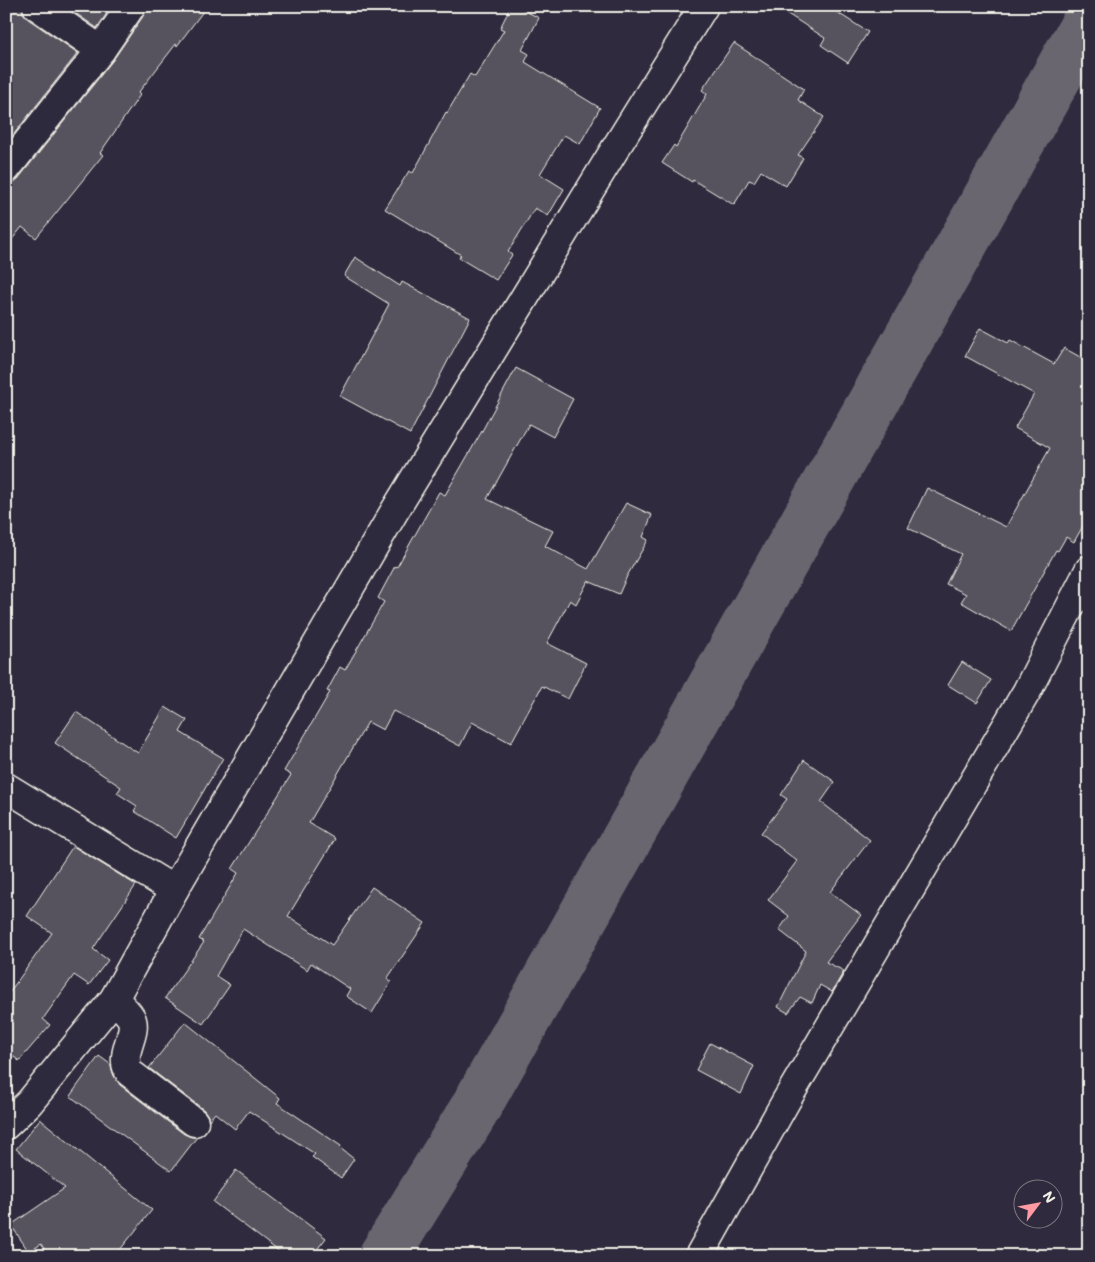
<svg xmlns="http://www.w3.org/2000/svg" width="1095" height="1262" viewBox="0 0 1095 1262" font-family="Mali,sans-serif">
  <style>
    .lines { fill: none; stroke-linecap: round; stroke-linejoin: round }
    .river { stroke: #6a6670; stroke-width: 51 }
    .building { fill: #56525f; stroke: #f4f1e8 }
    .minor-casing { stroke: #f4f1e8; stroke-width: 31 }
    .major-casing { stroke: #f4f1e8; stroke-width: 31 }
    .minor { stroke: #2f2a3d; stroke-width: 28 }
    .major { stroke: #2f2a3d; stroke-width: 28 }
  </style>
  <rect width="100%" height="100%" fill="#2f2a3d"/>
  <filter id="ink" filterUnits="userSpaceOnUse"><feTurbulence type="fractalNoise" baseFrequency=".02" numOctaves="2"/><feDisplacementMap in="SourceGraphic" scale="10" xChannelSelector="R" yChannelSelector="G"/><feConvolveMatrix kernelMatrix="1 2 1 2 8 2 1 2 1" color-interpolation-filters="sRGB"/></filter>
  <g filter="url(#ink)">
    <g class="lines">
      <polyline class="river" points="384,1256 473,1112 1089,19"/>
    </g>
    <g class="building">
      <polygon points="6,6 22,6 23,13 28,19 78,53 6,144"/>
      <polygon points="65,6 112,6 97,28"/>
      <polygon points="146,6 207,6 177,46 176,44 138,93 140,95 100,153 103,155 36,238 22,227 6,247 6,184 12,183 18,179 113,60 144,15"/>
      <polygon points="511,6 516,6 539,18 522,50 529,54 525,62 600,108 580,144 564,135 540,174 564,189 548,216 535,208 508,252 512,255 496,280 459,258 461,255 385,209 409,171 413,173 446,112 447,113 470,74 475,77 504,30 500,28"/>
      <polygon points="775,6 827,6 868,32 848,63 821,45 825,38"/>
      <polygon points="734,43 804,89 798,100 824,117 798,155 803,158 786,186 761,171 754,182 749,180 734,205 693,180 692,182 662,163 674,145 676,147 707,94 702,90"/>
      <polygon points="355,257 400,286 402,282 470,318 410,434 340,396 389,304 344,276"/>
      <polygon points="980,328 1008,343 1010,340 1054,364 1064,348 1089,362 1089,515 1074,542 1066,537 1058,551 1056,550 1011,631 961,602 966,594 946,584 961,554 908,528 927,488 1006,527 1050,448 1015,428 1034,394 965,356"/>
      <polygon points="516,368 573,399 553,437 529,424 487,499 553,531 545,546 588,569 626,503 652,515 643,537 648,540 627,576 619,594 588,581 576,604 570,600 547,643 586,663 568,699 542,686 511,743 472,722 460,746 437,734 438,733 393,711 383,730 368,722 309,823 335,839 288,916 332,945 372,887 425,923 387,979 391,982 372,1013 346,996 350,989 311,963 307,970 243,929 216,976 230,985 203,1024 165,998 204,942 199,939 238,873 232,869 291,775 284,771 330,692 327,691 340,667 345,670 384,602 378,598 395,566 397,567 439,492 445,495 482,431"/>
      <polygon points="962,662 991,680 977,703 948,685"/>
      <polygon points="165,707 187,720 180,732 223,758 176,838 134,811 137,806 117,793 121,787 55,743 76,712 138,753"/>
      <polygon points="804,760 835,782 821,802 870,840 830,892 861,915 826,962 844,971 832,992 820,985 812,1003 800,997 788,1013 778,1007 806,951 779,930 789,916 768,900 797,861 761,833 787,799 781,795"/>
      <polygon points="73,846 136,885 93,949 108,960 89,985 74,975 43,1019 50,1025 19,1061 6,1050 6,997 52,933 27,916"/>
      <polygon points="185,1022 280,1098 277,1103 341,1146 340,1148 354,1159 341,1178 312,1157 315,1154 249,1111 235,1129 215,1113 209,1120 208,1116 204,1110 149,1068"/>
      <polygon points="710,1043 754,1066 741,1094 696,1070"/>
      <polygon points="99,1056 110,1064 114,1076 120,1085 184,1134 192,1137 197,1137 171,1171 70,1096"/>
      <polygon points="40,1119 152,1210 115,1256 49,1256 41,1244 29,1252 11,1225 65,1188 16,1149"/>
      <polygon points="236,1170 326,1238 312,1256 285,1256 213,1202"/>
    </g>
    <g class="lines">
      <defs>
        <g id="minor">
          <polyline points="37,6 101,50"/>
          <polyline points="6,169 101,50 131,6"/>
          <polyline points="6,787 174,890"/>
          <path d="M 114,999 C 119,1005 129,1012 132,1020 C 136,1033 124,1048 126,1062 C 126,1066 128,1070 130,1073 L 194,1122"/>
          <polyline points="699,1256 786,1101 1027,691 1089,570"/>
        </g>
        <polyline id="major" points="6,1125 29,1103 114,999 174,890 394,512 615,149 704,6"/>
      </defs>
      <use href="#minor" class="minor-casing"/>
      <use href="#major" class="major-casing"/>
      <use href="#minor" class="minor"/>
      <use href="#major" class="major"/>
    </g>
  </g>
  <rect width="1095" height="1262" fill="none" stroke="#2f2a3d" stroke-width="25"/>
  <rect x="12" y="12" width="1070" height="1237" fill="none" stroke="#f4f1e8" stroke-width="2" filter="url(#ink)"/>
  <g transform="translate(1038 1204) rotate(58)"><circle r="24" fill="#2f2a3d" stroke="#7e7a81"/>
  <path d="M0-4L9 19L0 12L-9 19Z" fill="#ff9aa2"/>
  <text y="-8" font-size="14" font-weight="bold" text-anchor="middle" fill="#f4f1e8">N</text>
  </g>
</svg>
